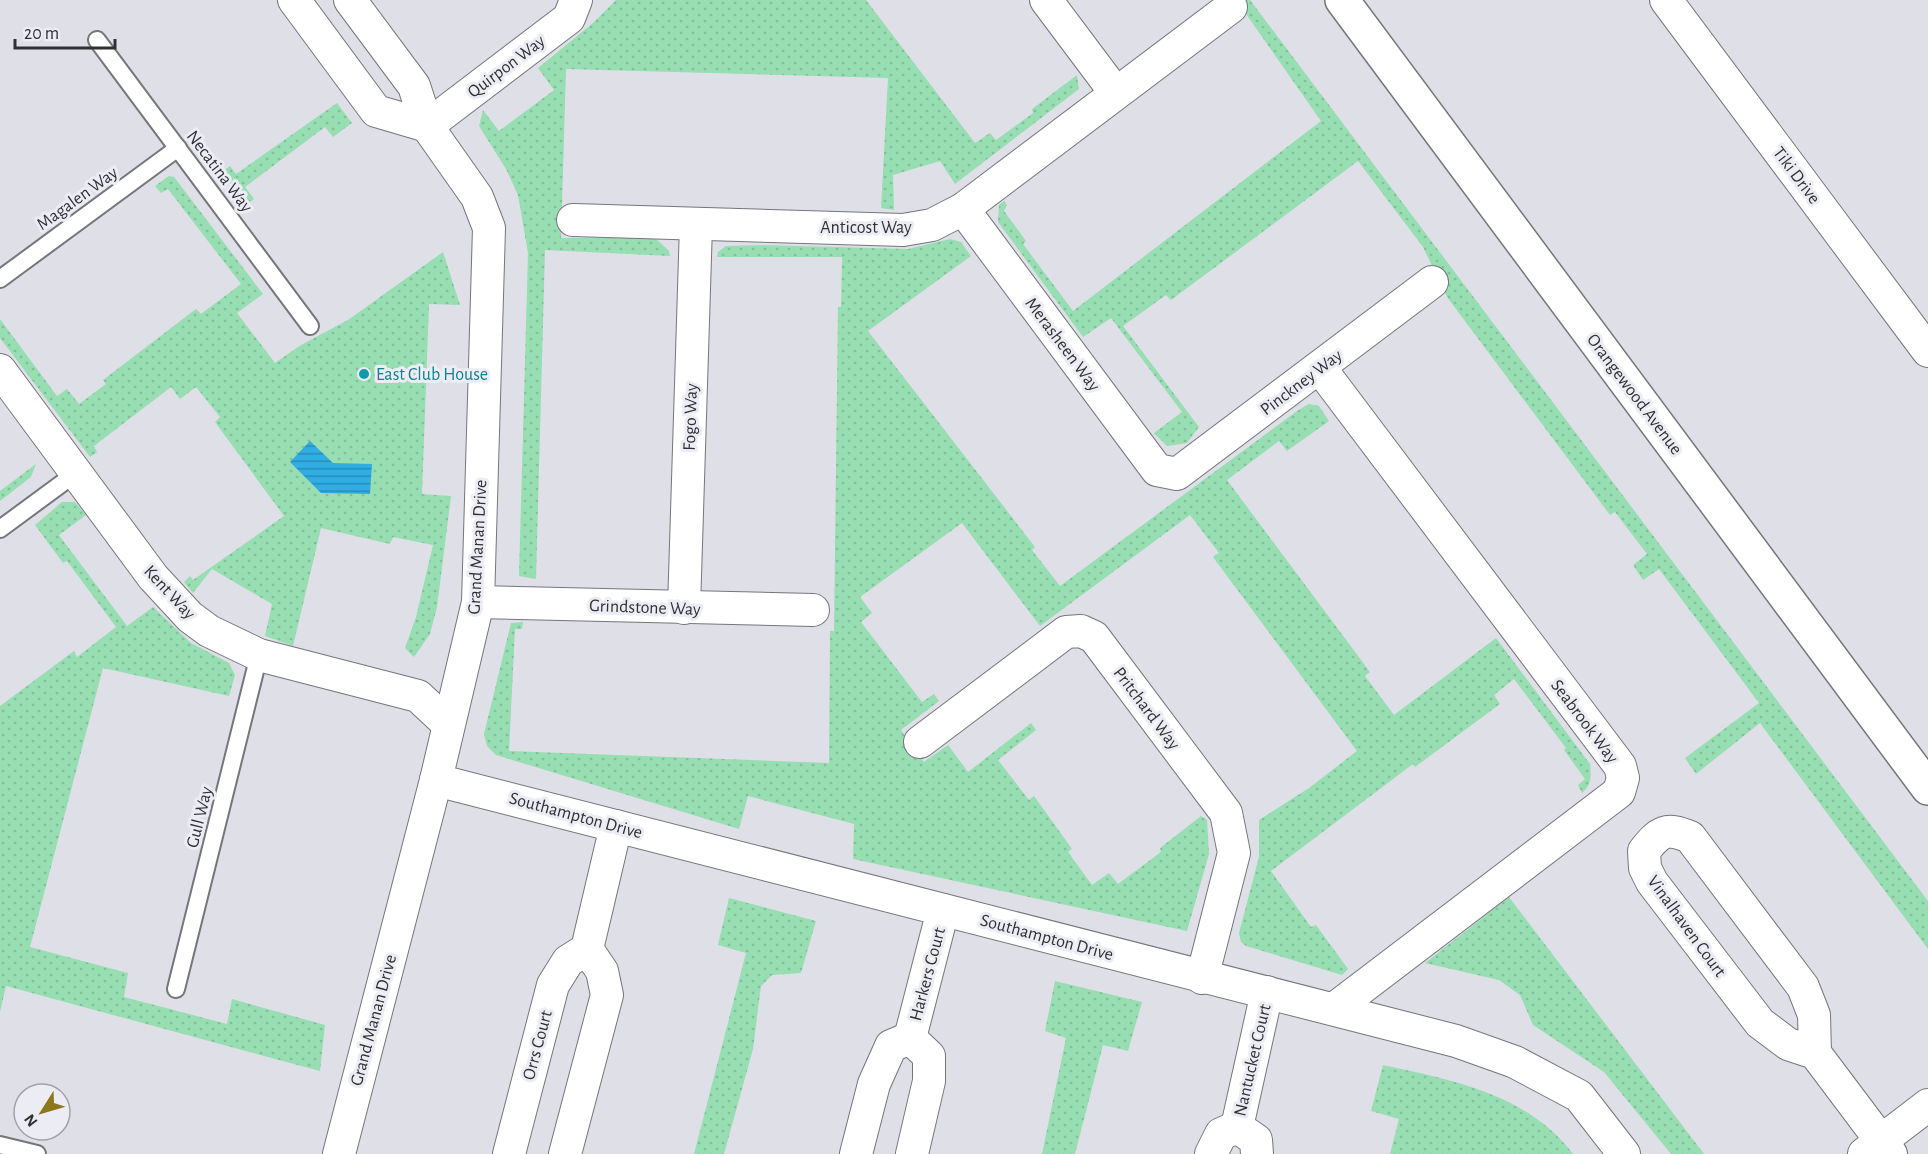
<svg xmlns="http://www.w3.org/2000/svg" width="1928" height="1154" viewBox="0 0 1928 1154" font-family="'Alegreya Sans',sans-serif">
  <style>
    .grass { fill: url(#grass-dots) }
    .water { fill: url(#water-rules) }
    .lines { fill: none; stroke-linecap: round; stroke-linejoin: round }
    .lane-casing { stroke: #75757c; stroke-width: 20 }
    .street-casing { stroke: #75757c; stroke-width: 34 }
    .secondary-casing { stroke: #75757c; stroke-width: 36 }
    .lane { stroke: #fff; stroke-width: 16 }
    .street { stroke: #fff; stroke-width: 32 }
    .secondary { stroke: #fff; stroke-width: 33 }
    .culture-dot { fill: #0f9aa8; stroke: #ecedf4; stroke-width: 2 }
    .labels { text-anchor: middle; stroke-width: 6; stroke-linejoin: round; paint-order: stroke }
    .street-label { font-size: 18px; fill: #303033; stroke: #ecedf4 }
    .culture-label { font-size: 18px; fill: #0d838f; stroke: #ecedf4; text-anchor: start }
  </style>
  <defs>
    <pattern id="grass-dots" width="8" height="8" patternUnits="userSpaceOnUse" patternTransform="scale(1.5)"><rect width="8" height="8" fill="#97deb2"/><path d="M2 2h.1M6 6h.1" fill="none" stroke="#82bf9a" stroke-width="1.8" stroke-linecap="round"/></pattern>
    <pattern id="water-rules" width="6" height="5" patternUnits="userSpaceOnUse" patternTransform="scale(1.5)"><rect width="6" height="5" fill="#30ade2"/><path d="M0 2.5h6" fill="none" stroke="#298db8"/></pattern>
  </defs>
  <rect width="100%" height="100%" fill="#dfdfe7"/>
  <g class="grass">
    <polygon points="616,0 866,0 975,143 990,133 996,140 1033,113 1032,109 1077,75 1079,89 955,184 940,161 893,175 894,210 881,208 888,78 566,69 561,238 655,238 669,251 670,256 545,250 536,579 519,576 528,253 518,195 506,169 479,126 483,110 499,131 554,90 538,68 593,23"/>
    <polygon points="1245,0 1250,0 1928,901 1928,949 1760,723 1696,774 1685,758 1759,703 1659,569 1643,580 1633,565 1647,554 1615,512 1610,515 1447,297 1423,247 1358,161 1171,300 1166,295 1123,326 1199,427 1187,443 1167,446 1154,433 1182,412 1111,318 1083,337 998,222 999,205 1004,201 1007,205 1004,211 1026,241 1023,244 1073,311 1321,121 1239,4"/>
    <polygon points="337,103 352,123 333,137 325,127 245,187 254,199 246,205 221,172 230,166 236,174"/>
    <polygon points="169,176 174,177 263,294 237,313 275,363 301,345 348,320 443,252 460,305 429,304 422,494 451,496 437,607 430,634 414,657 405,648 416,617 433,545 393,537 390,544 321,528 293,646 265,636 272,604 212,569 193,593 184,582 190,576 193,580 284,516 215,422 220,417 196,387 180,399 171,387 94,446 97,452 90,457 0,338 0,319 57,396 67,389 79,404 106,384 103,380 196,309 201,314 241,284 168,189 161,193 155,186"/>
    <path d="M 950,239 L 961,242 L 971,256 L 868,331 L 1035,547 L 1032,550 L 1060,586 L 1297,411 L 1309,404 L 1319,406 L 1329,421 L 1287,451 L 1279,441 L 1227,480 L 1370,672 L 1365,676 L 1394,715 L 1496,638 L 1590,764 C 1591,776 1592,784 1582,793 L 1578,785 L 1585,779 L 1564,750 L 1566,748 L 1514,679 L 1494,695 L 1500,704 L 1415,767 L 1413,764 L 1271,871 L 1311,927 L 1316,925 L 1348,969 L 1342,975 L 1246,946 L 1241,942 L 1239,933 L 1259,857 L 1259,820 L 1309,788 L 1357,751 L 1213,557 L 1219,553 L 1190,515 L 1040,626 L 962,523 L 860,597 L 872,613 L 861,622 L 922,702 L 934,694 L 939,701 L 901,730 L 924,762 L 948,745 L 968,772 L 1031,723 L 1036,730 L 998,760 L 1029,800 L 1034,796 L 1072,849 L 1068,852 L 1092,885 L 1109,873 L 1118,884 L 1161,852 L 1160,848 L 1201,816 L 1207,820 L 1209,854 L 1187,931 L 853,859 L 854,824 L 748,796 L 739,829 L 496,755 L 487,746 L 484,734 L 511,623 L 523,622 L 522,629 L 515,629 L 509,751 L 829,763 L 830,631 L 834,631 L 838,307 L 841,307 L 842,257 L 717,257 L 718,252 L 726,246 L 764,245 L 908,249 Z"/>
    <polygon points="36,464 31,477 0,501 0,491"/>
    <polygon points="62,502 75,502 86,515 59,535 127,626 153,607 191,643 229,663 235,675 229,696 103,668 30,947 128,973 124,997 227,1024 232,999 325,1025 320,1071 6,986 0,1012 0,706 74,651 77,657 116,627 67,561 63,563 35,525"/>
    <polygon points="1509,897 1704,1154 1671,1154 1604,1072 1533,1025 1520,995 1499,980 1425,963"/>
    <polygon points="729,898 816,921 801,973 772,975 761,986 753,1049 724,1154 694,1154 746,953 718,945"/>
    <polygon points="1055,981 1142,1002 1128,1051 1103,1045 1075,1154 1042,1154 1066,1038 1045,1031"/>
    <path d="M 1383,1065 C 1452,1080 1528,1094 1573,1154 L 1390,1154 L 1399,1119 L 1371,1111 Z"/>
  </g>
  <polygon class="water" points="310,441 333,463 372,464 370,494 321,493 290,462"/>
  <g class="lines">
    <defs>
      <g id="lane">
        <polyline points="97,40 310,326"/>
        <polyline points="0,279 178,148"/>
        <polyline points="0,529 76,473"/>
        <polyline points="176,989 259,655"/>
        <polyline points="0,1145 37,1154"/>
      </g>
      <g id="street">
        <polyline points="294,0 376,111 427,126"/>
        <polyline points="1046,0 1115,92"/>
        <polyline points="1666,0 1928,351"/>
        <polyline points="427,126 569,18 576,0"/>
        <polyline points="963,209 1157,470 1177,474 1432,282"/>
        <polyline points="573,220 903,230 932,225 963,209 1231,7"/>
        <polyline points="1320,368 1620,766 1623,778 1619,792 1334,1009"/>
        <polyline points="0,370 153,577 190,617 209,631 259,655 418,696 448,724"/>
        <polyline points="478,602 813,610"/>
        <polyline points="684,608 696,225"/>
        <polyline points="920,742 1066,632 1081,631 1094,637 1226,813 1234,853 1202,978"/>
        <polyline points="436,780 1456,1041 1515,1062 1579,1096 1624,1154"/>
        <polyline points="910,1038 943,910"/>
        <polyline points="910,1038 929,1056 929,1081 912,1154"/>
        <path d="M 1815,1053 L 1814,1015 L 1803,987 L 1690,837 C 1666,827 1660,831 1644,851 L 1645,868 L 1652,882 L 1760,1023 L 1788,1044 L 1815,1053 L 1891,1154"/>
        <polyline points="1237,1127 1267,992"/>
        <polyline points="1237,1127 1256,1140 1257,1154"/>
        <polyline points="339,1154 436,780 478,602 489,228 477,197 427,126 414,86 350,0"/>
        <polyline points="509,1154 553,985 568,961 587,949 616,826"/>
        <polyline points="565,1154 607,995 602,971 587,949"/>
        <polyline points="856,1154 874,1084 891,1046 910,1038"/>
        <polyline points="1211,1154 1221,1134 1237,1127"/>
        <polyline points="1864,1154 1928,1105"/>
      </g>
      <polyline id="secondary" points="1342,0 1928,788"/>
    </defs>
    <use href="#lane" class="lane-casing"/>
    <use href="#street" class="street-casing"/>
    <use href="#secondary" class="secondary-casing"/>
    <use href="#lane" class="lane"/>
    <use href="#street" class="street"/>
    <use href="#secondary" class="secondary"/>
  </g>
  <circle class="culture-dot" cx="364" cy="374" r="6"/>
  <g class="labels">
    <g class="street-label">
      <text transform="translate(506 66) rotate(-37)" y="6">Quirpon Way</text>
      <text transform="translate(220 171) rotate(53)" y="6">Necatina Way</text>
      <text transform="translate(1797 175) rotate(53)" y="6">Tiki Drive</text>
      <text transform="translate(77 198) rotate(-36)" y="6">Magalen Way</text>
      <text x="866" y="233">Anticost Way</text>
      <text transform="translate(1063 344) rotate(53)" y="6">Merasheen Way</text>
      <text transform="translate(1301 382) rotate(-37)" y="6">Pinckney Way</text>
      <text transform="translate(1635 394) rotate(53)" y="6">Orangewood Avenue</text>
      <text transform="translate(690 417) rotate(-88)" y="6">Fogo Way</text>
      <text transform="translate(477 547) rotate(-87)" y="6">Grand Manan Drive</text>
      <text transform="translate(170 592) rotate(47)" y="6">Kent Way</text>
      <text transform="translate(645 607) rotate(2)" y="6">Grindstone Way</text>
      <text transform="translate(1147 708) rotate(53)" y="6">Pritchard Way</text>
      <text transform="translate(1585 721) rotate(53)" y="6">Seabrook Way</text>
      <text transform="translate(576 815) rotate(15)" y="6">Southampton Drive</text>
      <text transform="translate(199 817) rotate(-76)" y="6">Gull Way</text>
      <text transform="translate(1687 926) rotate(54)" y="6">Vinalhaven Court</text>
      <text transform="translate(1047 937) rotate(15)" y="6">Southampton Drive</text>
      <text transform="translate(927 974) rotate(-75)" y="6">Harkers Court</text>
      <text transform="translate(373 1020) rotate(-75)" y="6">Grand Manan Drive</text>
      <text transform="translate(537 1045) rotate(-75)" y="6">Orrs Court</text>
      <text transform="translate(1252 1060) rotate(-77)" y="6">Nantucket Court</text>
    </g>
    <g class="culture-label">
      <text x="376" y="380">East Club House</text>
    </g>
  </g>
  <g transform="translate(42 1112) rotate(233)"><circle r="28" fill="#ecedf4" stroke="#a1a1a7" stroke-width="1.5"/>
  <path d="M0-4.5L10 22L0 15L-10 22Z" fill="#8c771c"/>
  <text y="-9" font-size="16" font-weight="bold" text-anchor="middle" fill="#303033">N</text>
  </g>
  <path d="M15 39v9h100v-9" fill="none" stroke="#303033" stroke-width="3"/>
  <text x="24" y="39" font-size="18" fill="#303033" stroke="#ecedf4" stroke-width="4.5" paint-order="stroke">20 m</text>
</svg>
